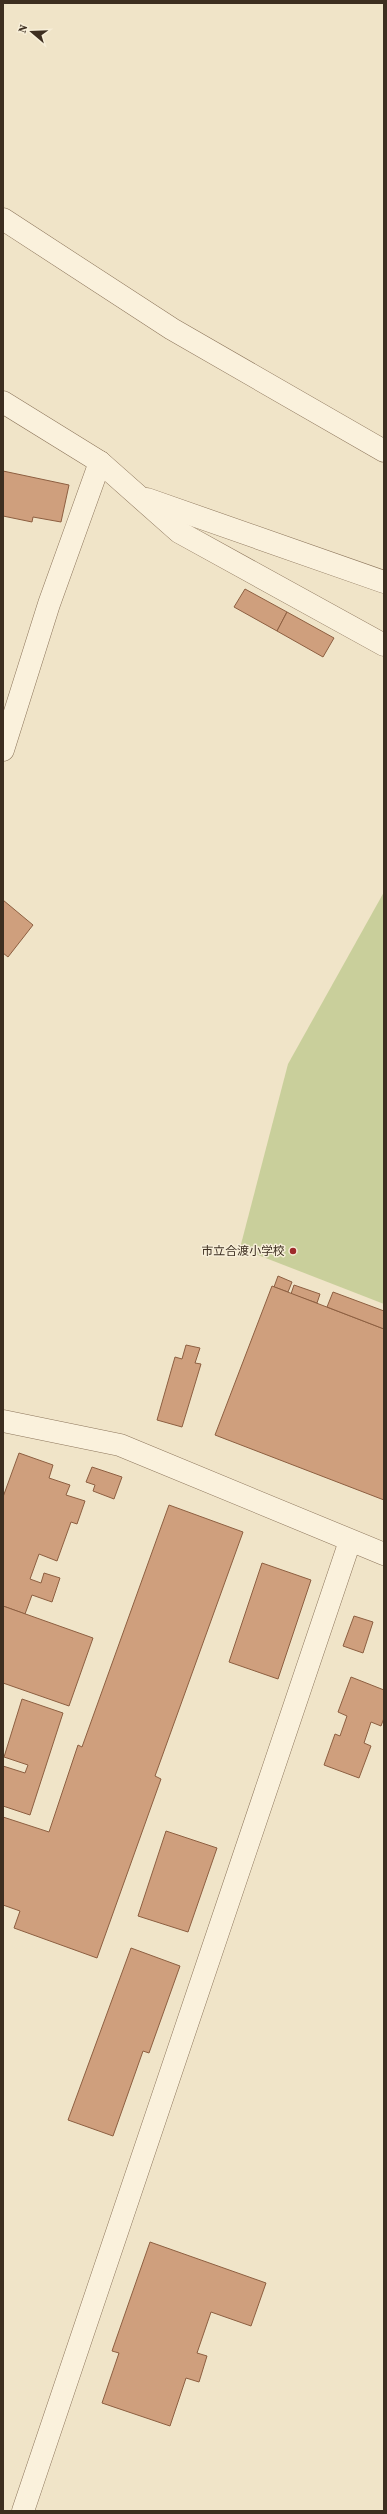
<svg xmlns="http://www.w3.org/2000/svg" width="387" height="2514" viewBox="0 0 387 2514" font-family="'Source Serif 4','Noto Sans JP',serif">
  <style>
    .green { fill: #c9cf9b }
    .building { fill: #cf9f7d; stroke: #8d5f41 }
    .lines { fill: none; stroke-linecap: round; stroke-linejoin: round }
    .minor-casing { stroke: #8d765c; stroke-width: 23 }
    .minor { stroke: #faf1dc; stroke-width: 22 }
    .poi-dot { fill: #9e2a2b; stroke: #f7eed8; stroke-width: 1.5 }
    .labels { text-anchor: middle; stroke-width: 3; stroke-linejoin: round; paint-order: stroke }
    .poi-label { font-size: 12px; fill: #3d2e20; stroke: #f7eed8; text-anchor: end }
  </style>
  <rect width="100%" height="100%" fill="#f0e4c8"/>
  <polygon class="green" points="384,892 384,1304 240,1248 288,1064"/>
  <g class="building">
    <polygon points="3,471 69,485 61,522 33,517 32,522 3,516"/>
    <polygon points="245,589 287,612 277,631 234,607"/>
    <polygon points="287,612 334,638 323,657 277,631"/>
    <polygon points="3,900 33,925 8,957 3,953"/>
    <polygon points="278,1276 292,1282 288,1292 274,1287"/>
    <polygon points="294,1285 320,1294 317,1303 291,1294"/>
    <polygon points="272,1286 384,1329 384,1500 215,1435"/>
    <polygon points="333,1292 384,1311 384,1329 327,1307"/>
    <polygon points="186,1345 200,1348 195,1363 201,1364 182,1427 157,1420 175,1357 182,1359"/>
    <polygon points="19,1453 53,1465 49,1478 70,1485 66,1495 85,1501 77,1524 71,1522 57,1561 39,1554 30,1579 41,1583 44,1573 60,1578 52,1602 32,1595 25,1614 3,1606 3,1497"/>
    <polygon points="92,1467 122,1477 114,1499 93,1491 95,1485 86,1482"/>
    <polygon points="169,1505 243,1532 155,1776 161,1779 97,1958 14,1928 20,1911 3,1905 3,1817 49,1832 78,1745 82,1747"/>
    <polygon points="262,1563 311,1580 278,1679 229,1662"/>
    <polygon points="3,1606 93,1638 69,1706 3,1683"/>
    <polygon points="354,1616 373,1622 363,1653 343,1646"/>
    <polygon points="351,1677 384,1690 384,1718 381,1726 371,1722 364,1743 371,1746 359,1778 324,1765 335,1734 340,1736 347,1716 338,1712"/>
    <polygon points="22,1699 63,1713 30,1815 3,1806 3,1766 25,1773 28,1765 4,1757"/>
    <polygon points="166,1831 217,1848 188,1932 138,1916"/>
    <polygon points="131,1948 180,1966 149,2053 143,2051 113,2136 68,2120"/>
    <polygon points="150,2242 266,2283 251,2326 211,2312 197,2353 207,2356 199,2382 186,2378 170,2426 102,2403 119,2353 112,2351"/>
  </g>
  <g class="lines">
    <defs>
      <g id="minor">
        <polyline points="3,219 172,329 384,451"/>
        <polyline points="3,402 100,462 179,532 384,645"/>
        <polyline points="147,499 384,582"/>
        <polyline points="3,750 49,604 100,462"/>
        <polyline points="3,1421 120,1445 384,1554"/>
        <polyline points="23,2511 350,1541"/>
      </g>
    </defs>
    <use href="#minor" class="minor-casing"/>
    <use href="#minor" class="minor"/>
  </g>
  <circle class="poi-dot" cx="293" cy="1251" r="4"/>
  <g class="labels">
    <g class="poi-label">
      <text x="285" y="1255">市立合渡小学校</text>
    </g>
  </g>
  <rect width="387" height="2514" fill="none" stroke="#3d2e20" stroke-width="8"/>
  <g transform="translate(32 32) rotate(289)" stroke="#f7eed8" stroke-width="3" paint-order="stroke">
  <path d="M0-3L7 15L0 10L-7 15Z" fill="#3d2e20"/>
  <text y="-6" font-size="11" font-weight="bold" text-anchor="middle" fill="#3d2e20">N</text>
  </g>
</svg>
